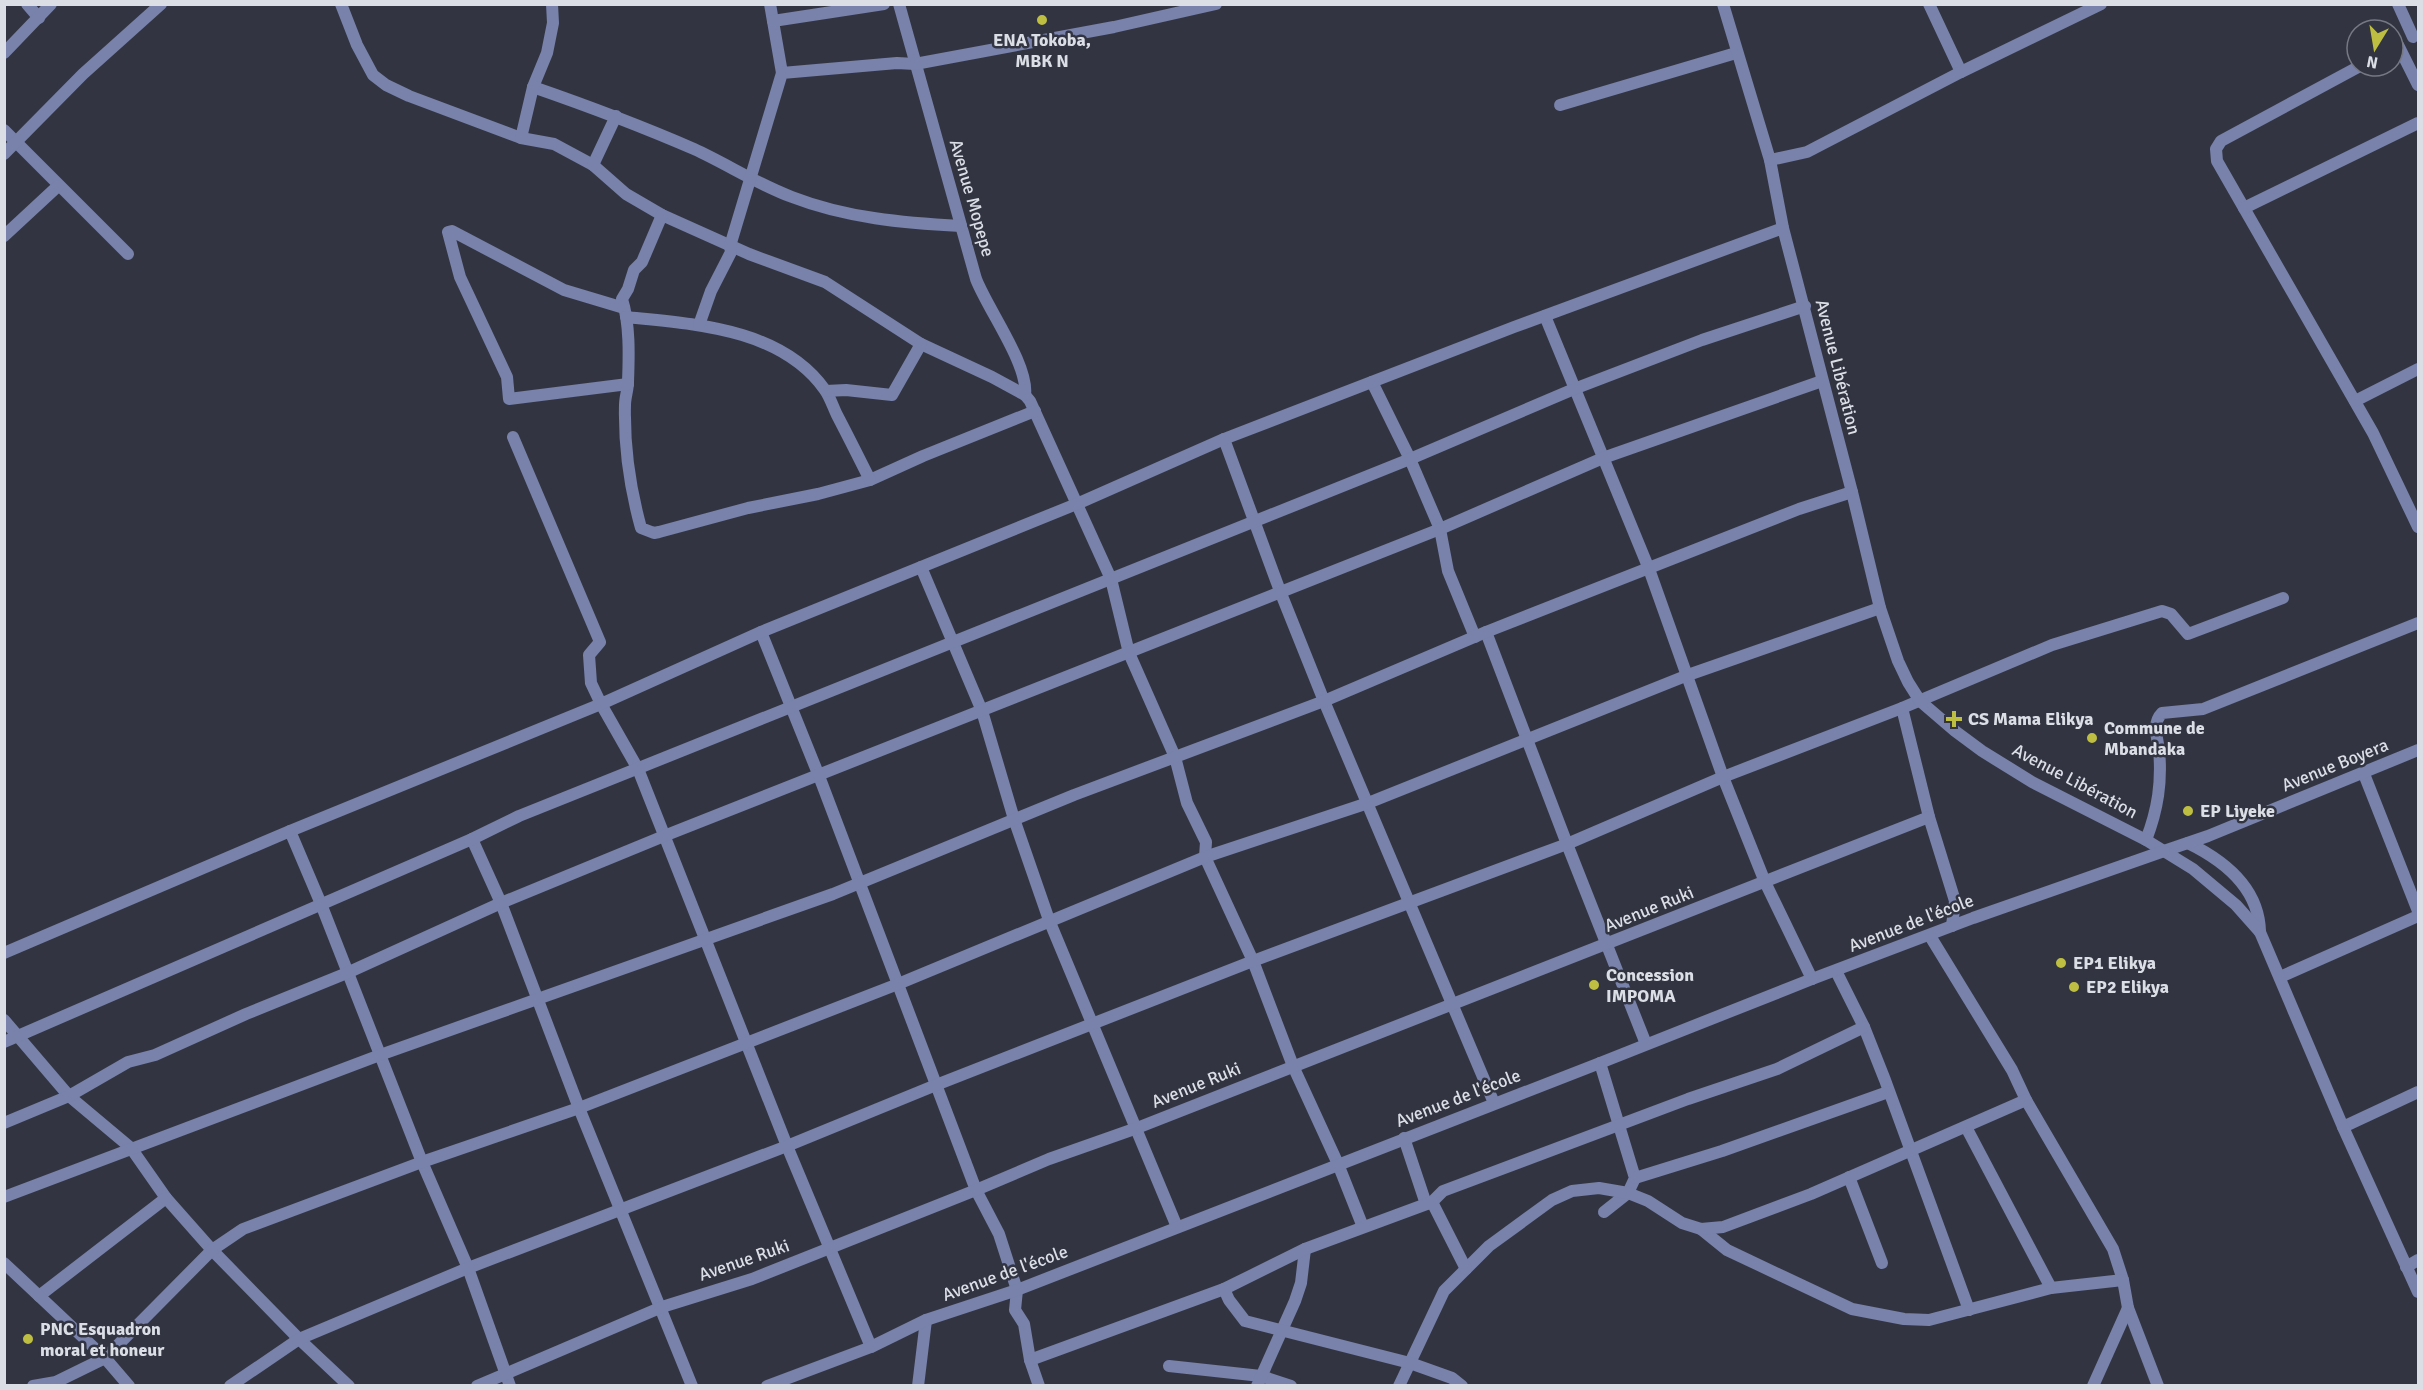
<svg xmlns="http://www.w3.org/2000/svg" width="2423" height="1390" viewBox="0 0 2423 1390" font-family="Signika,sans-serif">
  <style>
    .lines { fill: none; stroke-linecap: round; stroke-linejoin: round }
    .minor { stroke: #7882ab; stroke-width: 12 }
    .tertiary { stroke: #7882ab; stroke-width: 12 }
    .poi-dot { fill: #bebf42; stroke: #323541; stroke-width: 2 }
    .labels { text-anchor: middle; stroke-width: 5; stroke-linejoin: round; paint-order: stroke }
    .poi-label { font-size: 18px; font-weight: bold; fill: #dcdee6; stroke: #323541; text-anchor: start }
    .street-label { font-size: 18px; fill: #dcdee6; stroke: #323541 }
  </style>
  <rect width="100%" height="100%" fill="#323541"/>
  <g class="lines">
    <g class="minor">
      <polyline points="27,4 39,18"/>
      <polyline points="341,4 357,45 373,75 386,85 409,96 521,138 554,144 593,165 626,194 662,215 749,254 825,282 921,344 992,377 1025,395 1030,401 1111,579 1129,653 1175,757 1187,803 1206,842 1205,857 1253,961 1293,1066 1338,1164 1363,1227"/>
      <polyline points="770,4 782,73"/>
      <path d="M 899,4 L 976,279 C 988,310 1029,365 1025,395"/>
      <polyline points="1929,4 1961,72"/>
      <polyline points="2398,4 2413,37"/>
      <polyline points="773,21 884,4"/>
      <polyline points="2398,45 2418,85"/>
      <polyline points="4,53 51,4"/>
      <polyline points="2360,66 2221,141 2216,149 2217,161 2373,433 2418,527"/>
      <path d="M 533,87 C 588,106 641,126 694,149 C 727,164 757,184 792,197 C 846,218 904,223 961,226"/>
      <polyline points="1560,105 1736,53"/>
      <polyline points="4,130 128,254"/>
      <polyline points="521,138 533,87 547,53 553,23 552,4"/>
      <polyline points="4,154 83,74 161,4"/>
      <polyline points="593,165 616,116"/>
      <polyline points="2244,208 2418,123"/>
      <path d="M 662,215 L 642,262 L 634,270 L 628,289 L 622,299 C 630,324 629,356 628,382 C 628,390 625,397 625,405 C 624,446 630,488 641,528 L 654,533 L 659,532 L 748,508 L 818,494 L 870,480 L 923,456 L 1035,411"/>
      <polyline points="4,236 58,186"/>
      <polyline points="624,308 564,290 452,231 448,232 460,277 507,377 509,399 628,384"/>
      <polyline points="1545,316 1649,569 1723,777 1765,882 1812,979"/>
      <path d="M 626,317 C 694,324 781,328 825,390 C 830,397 833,407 837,415 C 848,436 859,458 870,480"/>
      <polyline points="699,325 711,291 731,252 730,246 782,73 897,63 915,64 1114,27 1216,4"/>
      <polyline points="1372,382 1410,459 1440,529 1448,571 1475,637"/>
      <polyline points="826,391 846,390 892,395 921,344"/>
      <polyline points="2355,401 2418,369"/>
      <polyline points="513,437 600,642 589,655 591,683 601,704 638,769 787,1146 871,1347"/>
      <polyline points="1224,439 1280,591 1324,701 1494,1103"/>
      <polyline points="921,567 982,711 1014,819 1049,920 1177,1227"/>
      <polyline points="761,632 819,776 976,1190 999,1234 1017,1290 1015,1310 1024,1324 1030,1360 1039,1386"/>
      <polyline points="1486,632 1567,844 1646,1044"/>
      <polyline points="1902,708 1929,817 1955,901 1952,926"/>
      <polyline points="2364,774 2418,911"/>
      <polyline points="290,831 321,904 422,1162 468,1268 510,1386"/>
      <polyline points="472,839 501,903 579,1108 692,1386"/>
      <path d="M 2146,840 C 2158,809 2162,782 2159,749 C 2157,737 2152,723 2162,713 L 2203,709 L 2418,623"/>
      <path d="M 2188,843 C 2225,861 2259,888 2260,932"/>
      <polyline points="2164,851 2208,836 2418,750"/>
      <polyline points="1930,936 2012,1070 2026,1100 2113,1249 2123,1280 2128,1308 2158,1386"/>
      <polyline points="4,953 290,831 601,704 761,632 1079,503 1224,439 1514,327 1783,228"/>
      <polyline points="1836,971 1864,1027 1885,1080 1969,1310"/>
      <polyline points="2280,977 2418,916"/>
      <polyline points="4,1020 69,1096 131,1148 166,1198 212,1250 299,1339 349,1386"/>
      <polyline points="4,1042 472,839 519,816 1410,459 1574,389 1702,340 1805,306"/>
      <polyline points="1600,1063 1635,1178 1628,1193 1604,1212"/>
      <polyline points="4,1123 69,1096 128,1062 155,1055 246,1014 347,973 501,903 664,836 1440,529 1603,458 1822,381"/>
      <polyline points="1966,1127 2051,1288"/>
      <polyline points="2343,1127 2418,1092"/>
      <polyline points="1404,1138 1426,1204"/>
      <polyline points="1849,1177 1882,1263"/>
      <polyline points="1635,1178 1722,1151 1888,1092"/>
      <polyline points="4,1197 380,1055 833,894 1074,795 1324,701 1486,632 1799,509 1852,492"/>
      <polyline points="1432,1202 1443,1191 1688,1099 1777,1069 1864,1027"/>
      <polyline points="1701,1229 1727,1250 1852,1309 1904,1319 1929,1320 2051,1288 2123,1280"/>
      <polyline points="2406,1267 2418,1260"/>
      <polyline points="39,1296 166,1198"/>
      <polyline points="1030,1360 1224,1289"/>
      <polyline points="1169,1366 1261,1376 1291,1386"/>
      <polyline points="33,1386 56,1382 105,1358 212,1250 243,1229 422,1162 579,1108 898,984 1205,857 1368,803 1688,675 1880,608"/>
      <polyline points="230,1386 299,1339 468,1268 787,1146 936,1085 1253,961 1567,844 1723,777 1902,708 2052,645 2162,611 2171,614 2188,634 2283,598"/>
      <polyline points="477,1386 662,1307 752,1279 976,1190 1049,1159 1137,1128 1929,817"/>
      <polyline points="918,1386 926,1320"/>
      <polyline points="1257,1386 1295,1301 1301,1283 1305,1249"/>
      <polyline points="1399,1386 1444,1291 1489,1246 1552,1200 1572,1191 1599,1188 1628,1193 1648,1201 1682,1223 1701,1229 1723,1227 1811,1194 2026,1100"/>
      <polyline points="1462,1386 1452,1378 1410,1363 1245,1321 1229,1300 1224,1289 1305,1249 1432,1202 1466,1269"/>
      <polyline points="2093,1386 2128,1308"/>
    </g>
    <g class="tertiary">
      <polyline points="1723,4 1770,160 1783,228 1852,492 1880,608 1898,661 1908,682 1920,701 1955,731 1982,751 2032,782 2146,840 2193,869 2236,905 2260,932 2343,1127 2418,1292"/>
      <polyline points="1770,160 1807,152 1961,72 2101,4"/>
      <polyline points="4,1263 105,1358 129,1386"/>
      <polyline points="767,1386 871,1347 926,1320 1017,1290 1600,1063 1812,979 1973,918 2164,851"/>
    </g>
  </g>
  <g class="poi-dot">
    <circle cx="1042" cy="20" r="6"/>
    <path d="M1951 710h6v6h6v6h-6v6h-6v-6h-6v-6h6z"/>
    <circle cx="2092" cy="738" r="6"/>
    <circle cx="2188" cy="811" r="6"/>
    <circle cx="2061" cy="963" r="6"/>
    <circle cx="1594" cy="985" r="6"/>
    <circle cx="2074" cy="987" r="6"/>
    <circle cx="28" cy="1339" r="6"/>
  </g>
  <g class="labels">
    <g class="poi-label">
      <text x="1042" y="46" text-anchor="middle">ENA Tokoba,<tspan x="1042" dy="21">MBK N</tspan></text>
      <text x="1968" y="725">CS Mama Elikya</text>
      <text x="2104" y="734">Commune de<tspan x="2104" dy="21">Mbandaka</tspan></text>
      <text x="2200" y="817">EP Liyeke</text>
      <text x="2073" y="969">EP1 Elikya</text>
      <text x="1606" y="981">Concession<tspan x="1606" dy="21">IMPOMA</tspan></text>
      <text x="2086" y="993">EP2 Elikya</text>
      <text x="40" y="1335">PNC Esquadron<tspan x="40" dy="21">moral et honeur</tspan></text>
    </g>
    <g class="street-label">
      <text transform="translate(972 198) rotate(74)" y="6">Avenue Mopepe</text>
      <text transform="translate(1838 367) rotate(76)" y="6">Avenue Libération</text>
      <text transform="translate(2335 765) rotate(-22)" y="6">Avenue Boyera</text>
      <text transform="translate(2075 781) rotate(28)" y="6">Avenue Libération</text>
      <text transform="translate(1649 909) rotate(-22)" y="6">Avenue Ruki</text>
      <text transform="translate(1911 923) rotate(-21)" y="6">Avenue de l'école</text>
      <text transform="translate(1196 1085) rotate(-22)" y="6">Avenue Ruki</text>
      <text transform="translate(1458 1098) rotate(-21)" y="6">Avenue de l'école</text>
      <text transform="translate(744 1260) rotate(-19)" y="6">Avenue Ruki</text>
      <text transform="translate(1005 1273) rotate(-20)" y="6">Avenue de l'école</text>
    </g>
  </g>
  <rect width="2423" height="1390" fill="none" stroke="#dcdee6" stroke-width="12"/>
  <g transform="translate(2375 48) rotate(191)"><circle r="28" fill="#323541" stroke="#767983" stroke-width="1.5"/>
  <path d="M0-4.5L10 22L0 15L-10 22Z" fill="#bebf42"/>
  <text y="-9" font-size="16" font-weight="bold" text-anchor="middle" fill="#dcdee6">N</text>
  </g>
</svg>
